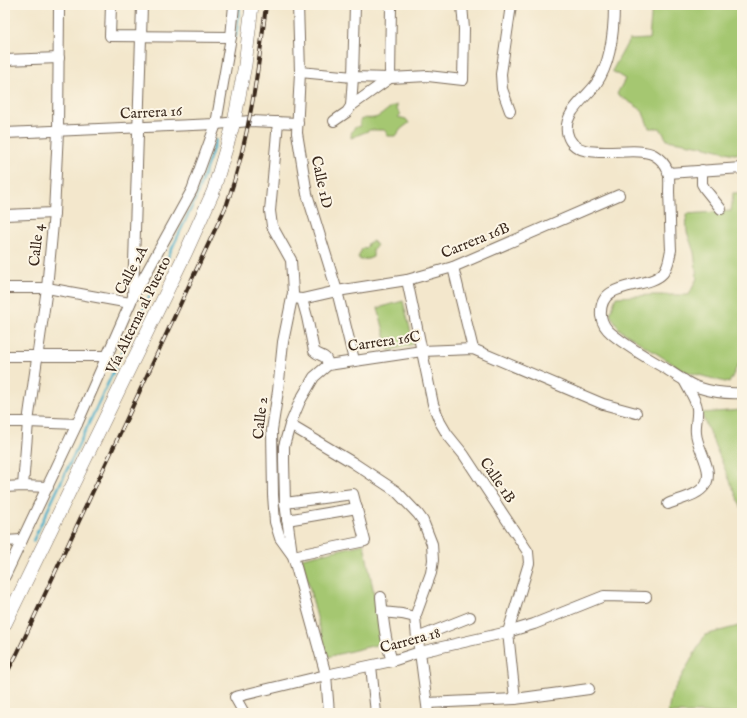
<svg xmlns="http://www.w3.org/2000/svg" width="747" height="718" viewBox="0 0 747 718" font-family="'IM FELL English',serif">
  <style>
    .green { fill: #a5c771; stroke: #707848 }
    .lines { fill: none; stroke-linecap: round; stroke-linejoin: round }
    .stream { stroke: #4cb0cb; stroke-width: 2.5 }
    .minor-casing { stroke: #7b6c5b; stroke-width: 12 }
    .major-casing { stroke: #7b6c5b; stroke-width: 14 }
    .minor { stroke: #fff; stroke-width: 10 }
    .major { stroke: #fff; stroke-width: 13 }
    .rail-casing { stroke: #3b2a1e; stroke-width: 4 }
    .rail { stroke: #fcf5e5; stroke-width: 2.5; stroke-dasharray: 8; stroke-linecap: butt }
    .labels { text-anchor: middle; stroke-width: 4; stroke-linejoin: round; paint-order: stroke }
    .street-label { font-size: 15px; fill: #3b2a1e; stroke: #fcf5e5 }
  </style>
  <rect width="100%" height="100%" fill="#fcf5e5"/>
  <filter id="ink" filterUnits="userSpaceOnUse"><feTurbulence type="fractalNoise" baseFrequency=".025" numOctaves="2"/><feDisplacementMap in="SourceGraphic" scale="8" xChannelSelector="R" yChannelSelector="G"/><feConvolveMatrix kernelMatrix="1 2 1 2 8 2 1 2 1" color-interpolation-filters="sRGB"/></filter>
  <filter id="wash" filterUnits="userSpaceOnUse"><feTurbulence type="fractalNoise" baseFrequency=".012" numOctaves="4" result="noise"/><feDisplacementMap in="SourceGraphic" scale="16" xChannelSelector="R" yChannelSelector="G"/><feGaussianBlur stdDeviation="0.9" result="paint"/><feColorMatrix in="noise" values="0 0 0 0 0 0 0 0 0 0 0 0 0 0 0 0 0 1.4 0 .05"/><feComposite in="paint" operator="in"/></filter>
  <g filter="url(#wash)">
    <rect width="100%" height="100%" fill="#f3e7cc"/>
    <g class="green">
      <polygon points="652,5 742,5 742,153 734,154 702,146 667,140 660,128 649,128 642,110 617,94 625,79 612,71 629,40 649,39"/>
      <path d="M 397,105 L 397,110 L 401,114 L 398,117 L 406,119 L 409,123 L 401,129 L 396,136 L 387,136 L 386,132 L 384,130 L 370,130 L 351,138 C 351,131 353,127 360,126 L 360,120 C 367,117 368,119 374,118 C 382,117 387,107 397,105 Z"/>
      <polygon points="733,193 742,193 742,357 729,383 684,371 620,330 610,314 616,297 653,295 689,295 697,278 694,252 687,232 686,214 731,211"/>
      <polygon points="373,241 377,245 373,250 373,257 368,259 360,260 358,257 362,249 367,247 368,243"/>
      <polygon points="403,301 414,344 389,351 378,308"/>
      <polygon points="742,410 742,509 701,413"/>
      <polygon points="364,544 384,643 327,657 302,558"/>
      <polygon points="742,625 742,713 668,713 671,695 705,635"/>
    </g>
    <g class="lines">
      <g class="stream">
        <polyline points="236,37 240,5"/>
        <polyline points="33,541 196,198 216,140"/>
      </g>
    </g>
  </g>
  <g filter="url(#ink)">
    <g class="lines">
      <defs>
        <g id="minor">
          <polyline points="111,5 110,36 231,37"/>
          <polyline points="298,5 300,72 297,133 307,194 337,291 354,360"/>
          <path d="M 614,5 C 614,30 611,63 596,84 C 586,98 564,112 567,132 C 573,167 633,143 654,155 C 661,159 665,164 668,171 C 670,177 669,186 669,192 C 670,212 670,231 671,250 C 669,258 669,266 663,273 C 647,291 598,278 601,316 C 602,323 607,330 612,334 C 629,348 649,359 668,370 C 677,376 687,383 697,387 C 712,392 726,394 742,393"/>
          <polyline points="5,60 59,58"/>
          <polyline points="300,72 353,77 390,78 428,76 463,80 464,29 462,5"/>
          <polyline points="351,106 353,77 355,5"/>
          <polyline points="510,111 502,89 501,74 511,5"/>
          <polyline points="334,121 347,112 351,106 390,78 391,5"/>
          <polyline points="278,122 270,211 272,226 291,260 293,293 283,342 278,391 272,430 273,495 275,522 280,538 293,556 326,675 329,713"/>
          <polyline points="5,133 216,124 250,121 298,123"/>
          <polyline points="702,170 702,184 705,189 721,209"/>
          <polyline points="668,173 742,168"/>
          <polyline points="5,215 54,213"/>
          <polyline points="453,267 473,349"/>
          <polyline points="407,280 433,404 440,422 447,434 464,455 528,552 529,563 508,632 515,699"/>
          <polyline points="5,288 47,288 130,303"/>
          <polyline points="133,295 142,5"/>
          <polyline points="292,298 302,299 337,291 407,280 453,267 619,195"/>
          <path d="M 302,299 L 307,317 L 314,351 C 321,358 326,353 328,365"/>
          <polyline points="5,356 107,356"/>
          <polyline points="5,422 28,422 77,424"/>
          <polyline points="290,425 352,462 396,491 418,514 423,521 432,544 433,560 431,573 415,617 417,638 420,652 428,713"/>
          <polyline points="23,486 28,422 47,288 54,213 58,131 59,5"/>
          <polyline points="5,487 23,486 48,487"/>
          <polyline points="285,503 353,494 365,541 293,556"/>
          <path d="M 668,504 C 679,499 698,496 705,485 C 715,471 697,449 696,433 C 695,425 698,416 697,408 C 696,399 688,389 684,380"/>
          <polyline points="287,520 357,508"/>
          <polyline points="5,541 22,540"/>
          <polyline points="292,554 285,503 284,461 284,446 290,425 300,401 314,377 328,365 422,351 473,349 603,404 636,413"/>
          <polyline points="5,576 77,424 133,297 192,190 216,124 231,37 234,5"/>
          <path d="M 381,597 C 383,619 385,640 392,661"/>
          <polyline points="382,612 402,614 415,617"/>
          <polyline points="417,638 470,617"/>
          <polyline points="371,666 376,713"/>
          <polyline points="427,703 515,699 589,689"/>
          <polyline points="244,713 235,697 326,675 392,661 420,652 508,632 534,624 604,596 646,597"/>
        </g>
        <polyline id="major" points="5,624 185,254 213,192 234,122 245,65 252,5"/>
      </defs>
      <use href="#minor" class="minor-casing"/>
      <use href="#major" class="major-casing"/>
      <use href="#minor" class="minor"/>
      <use href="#major" class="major"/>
      <defs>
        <path id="rail" d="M 5,676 L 17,654 L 227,204 C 249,139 258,73 266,5"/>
      </defs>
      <use href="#rail" class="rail-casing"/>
      <use href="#rail" class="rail"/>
    </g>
  </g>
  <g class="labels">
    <g class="street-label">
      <text transform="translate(151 112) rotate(-3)" y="5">Carrera 16</text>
      <text transform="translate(322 182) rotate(78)" y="5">Calle 1D</text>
      <text transform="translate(475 240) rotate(-22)" y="5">Carrera 16B</text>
      <text transform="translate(36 245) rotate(-84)" y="5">Calle 4</text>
      <text transform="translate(131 270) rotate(-62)" y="5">Calle 2A</text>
      <text transform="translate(138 315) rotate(-64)" y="5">Vía Alterna al Puerto</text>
      <text transform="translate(384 341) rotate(-8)" y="5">Carrera 16C</text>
      <text transform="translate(260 418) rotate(-84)" y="5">Calle 2</text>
      <text transform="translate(498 480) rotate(56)" y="5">Calle 1B</text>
      <text transform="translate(410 640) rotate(-15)" y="5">Carrera 18</text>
    </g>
  </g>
  <rect width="747" height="718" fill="none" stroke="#fcf5e5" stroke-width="20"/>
</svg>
